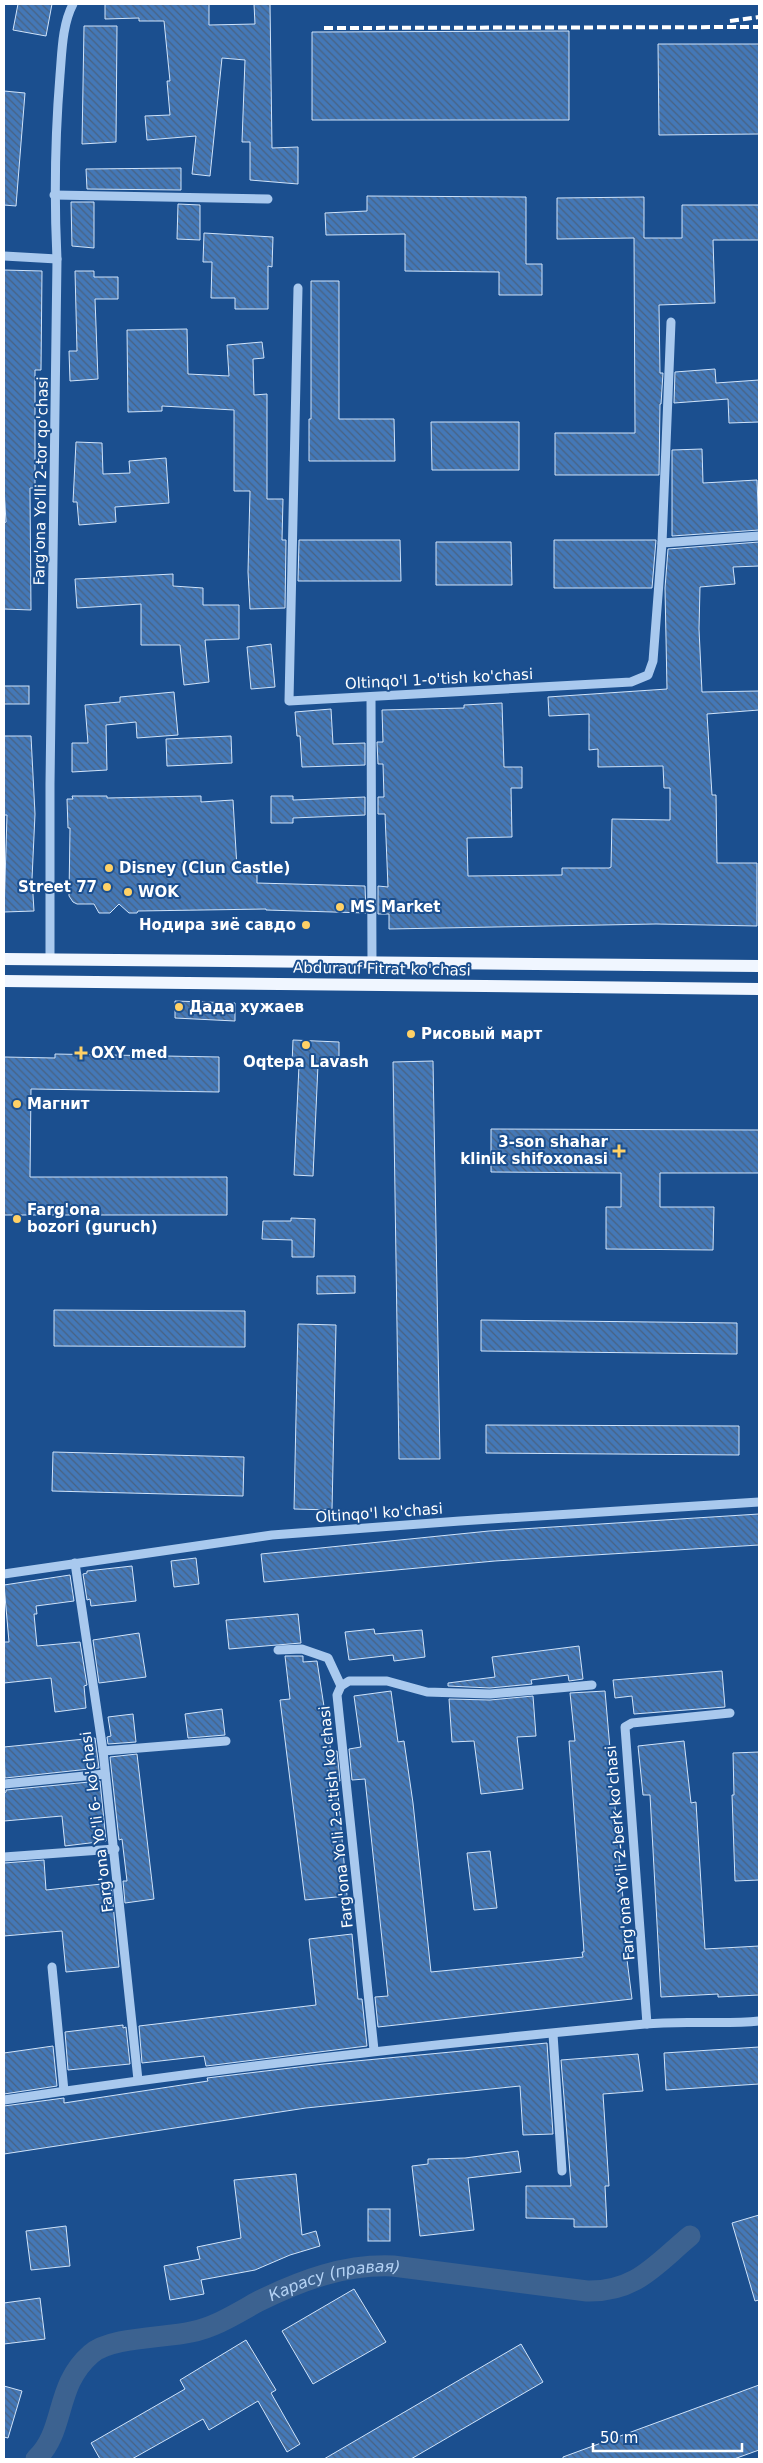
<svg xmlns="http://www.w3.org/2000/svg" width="763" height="2463" viewBox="0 0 763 2463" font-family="'DejaVu Sans',sans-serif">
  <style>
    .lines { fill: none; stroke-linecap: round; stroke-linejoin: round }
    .canal { stroke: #3c6290; stroke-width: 21 }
    .building { fill: url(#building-back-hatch); stroke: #cfe3fa }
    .minor { stroke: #a9c9ee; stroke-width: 9 }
    .major { stroke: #f0f6ff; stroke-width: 12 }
    .rail { stroke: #fff; stroke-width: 4; stroke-dasharray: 9 4; stroke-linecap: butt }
    .poi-dot { fill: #ffd166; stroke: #1b4f8f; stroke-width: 2 }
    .labels { text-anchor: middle; stroke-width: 4; stroke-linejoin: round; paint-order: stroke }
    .street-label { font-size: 15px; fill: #fff; stroke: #1b4f8f }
    .poi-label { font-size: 15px; font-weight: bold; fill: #fff; stroke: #1b4f8f; text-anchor: start }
    .water-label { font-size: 16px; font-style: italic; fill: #b5d3f5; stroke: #1b4f8f }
  </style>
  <defs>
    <pattern id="building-back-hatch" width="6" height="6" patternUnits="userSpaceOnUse" patternTransform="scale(1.25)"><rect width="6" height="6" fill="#4478b7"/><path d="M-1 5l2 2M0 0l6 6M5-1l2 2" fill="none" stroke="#486282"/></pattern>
  </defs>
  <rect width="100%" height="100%" fill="#1b4f8f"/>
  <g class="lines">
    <path class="canal" id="s1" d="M 36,2459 C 66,2431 54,2386 91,2354 C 110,2337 164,2338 191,2332 C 216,2327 237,2313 259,2301 C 302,2280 345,2264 393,2266 L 587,2291 C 636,2292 655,2265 690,2236"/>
  </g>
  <g class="building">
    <polygon points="18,4 52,4 46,36 13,30"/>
    <polygon points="105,4 209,4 209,25 255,24 254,4 270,4 272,148 298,147 298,184 250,180 250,142 242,142 245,60 222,58 210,176 192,174 196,136 147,140 145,116 170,115 167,81 170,81 164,21 139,21 139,18 105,19"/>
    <polygon points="84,26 117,26 116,142 82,144"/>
    <polygon points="569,31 569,120 312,120 312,32"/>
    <polygon points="658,44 759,44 759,134 659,135"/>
    <polygon points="4,91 25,93 16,206 4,205"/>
    <polygon points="181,168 181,190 87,189 86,169"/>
    <polygon points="367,196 526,197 526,264 542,264 542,295 499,295 499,272 405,271 405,234 326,235 325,213 367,211"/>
    <polygon points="644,197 644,238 682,238 682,205 759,205 759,240 713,240 715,303 659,305 660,373 663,373 661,404 660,404 659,475 555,475 555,433 635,433 634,238 557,239 557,198"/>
    <polygon points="71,202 94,202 94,248 72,246"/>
    <polygon points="178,204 200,205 200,240 177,239"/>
    <polygon points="204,233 273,237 272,267 268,266 268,309 235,309 235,298 211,298 212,262 203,262"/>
    <polygon points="4,270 42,271 41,370 35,370 35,488 30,488 31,610 4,609 4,523 6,522 4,488"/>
    <polygon points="75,271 94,271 94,277 118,277 118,299 95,299 98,379 70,381 69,351 77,351"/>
    <polygon points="311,281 339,281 339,419 394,419 395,461 309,461 309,419 311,419"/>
    <polygon points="187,329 188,374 229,376 227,345 262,342 264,358 253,359 254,395 267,394 267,499 283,499 282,540 286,540 285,608 250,609 248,572 250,491 234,491 234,410 162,406 162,411 128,412 127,330"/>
    <polygon points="715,369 716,383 759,380 759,422 729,423 728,399 674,403 675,372"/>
    <polygon points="431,422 519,422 519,470 432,470"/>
    <polygon points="76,442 102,443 103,474 130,473 129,461 166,458 169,503 115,507 116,522 79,525 77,502 73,502"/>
    <polygon points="702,449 703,483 757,480 759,530 672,536 672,450"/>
    <polygon points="299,540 400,540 401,581 298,581"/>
    <polygon points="554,540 656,540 652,588 554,588"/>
    <polygon points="436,542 511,542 512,585 436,585"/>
    <polygon points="759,542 759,566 733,567 735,584 700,587 699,629 702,692 759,691 759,710 707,714 712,795 716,795 717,863 757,863 757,926 656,924 389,929 389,914 378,914 378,886 388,887 385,814 378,814 378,797 384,797 383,764 378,764 377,742 383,742 382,710 464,708 464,705 502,703 504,767 522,767 522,788 511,788 512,837 467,838 468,876 562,875 562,868 609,868 611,867 612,819 670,820 670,788 664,788 663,766 598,767 598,749 589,750 589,714 549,716 548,697 667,689 665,588 668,549"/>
    <polygon points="173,574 173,586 203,588 203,605 239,605 239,639 205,640 209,682 184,685 180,645 141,645 141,604 77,608 75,579"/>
    <polygon points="271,644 275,687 251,689 247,647"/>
    <rect x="4" y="686" width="25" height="18"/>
    <polygon points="174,692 178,735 137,738 136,722 106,725 107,770 72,772 72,743 88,743 85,705 120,702 120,697"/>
    <polygon points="331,709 333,744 365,743 365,765 302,767 300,736 297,736 295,712"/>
    <polygon points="4,736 31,736 35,814 32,879 34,911 4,912 7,815 4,815"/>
    <polygon points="231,736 232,763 167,766 166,739"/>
    <polygon points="72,796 107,796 107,798 201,796 201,802 233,800 237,868 257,868 257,883 365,886 366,913 266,910 266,909 138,911 137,913 129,913 119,904 110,913 99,913 94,904 77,904 73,902 69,896 70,828 68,828 67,799 73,799"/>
    <polygon points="271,796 293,796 293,800 365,797 365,815 293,818 293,823 271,823"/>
    <polygon points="175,1001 235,1003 235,1021 175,1018"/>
    <polygon points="293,1040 339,1042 339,1066 318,1065 313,1176 294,1175 299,1065 292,1065"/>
    <polygon points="55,1054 219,1057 219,1092 31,1089 30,1177 227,1177 227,1215 4,1215 4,1057 55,1058"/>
    <polygon points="433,1061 440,1459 399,1459 393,1062"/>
    <polygon points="491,1129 759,1130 759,1173 660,1173 660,1207 714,1207 713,1250 606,1249 606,1207 621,1207 621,1173 491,1172"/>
    <polygon points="291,1218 315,1219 314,1257 292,1257 292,1240 262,1239 263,1221 291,1221"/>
    <polygon points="317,1276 355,1276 355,1293 317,1294"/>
    <polygon points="54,1310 245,1311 245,1347 54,1346"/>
    <polygon points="481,1320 737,1323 737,1354 481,1351"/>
    <polygon points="298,1324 336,1325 332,1510 294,1509"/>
    <polygon points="486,1425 739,1426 739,1455 486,1453"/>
    <polygon points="53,1452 244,1457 243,1496 52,1491"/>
    <polygon points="759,1514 759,1545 495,1561 264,1582 261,1554 489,1531"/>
    <polygon points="196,1558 199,1584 174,1587 171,1561"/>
    <polygon points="132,1566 136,1601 91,1606 90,1599 87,1600 83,1574 87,1573 87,1571"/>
    <polygon points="70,1575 74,1601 36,1606 37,1614 34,1614 37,1646 80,1642 87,1685 84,1686 86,1708 55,1712 51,1678 4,1683 4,1642 9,1642 4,1585"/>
    <polygon points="298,1614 301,1643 229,1649 226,1620"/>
    <polygon points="374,1629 375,1634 422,1630 425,1657 394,1661 393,1655 349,1660 345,1632"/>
    <polygon points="139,1633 146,1677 99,1683 93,1640"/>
    <polygon points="579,1646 583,1679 569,1681 568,1675 531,1680 532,1684 490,1688 448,1686 448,1683 495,1677 492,1657"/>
    <polygon points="285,1656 303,1656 303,1662 317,1661 331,1752 337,1751 340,1781 337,1782 347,1896 305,1900 280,1700 290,1699"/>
    <polygon points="722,1671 725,1707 634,1714 632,1696 615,1698 613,1680"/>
    <polygon points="391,1691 398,1742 404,1741 413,1803 431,1972 583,1957 582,1952 584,1952 569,1741 575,1741 570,1693 605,1691 623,1899 627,1943 625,1944 632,1999 378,2027 375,1997 388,1996 365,1779 352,1780 349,1749 361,1747 354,1696"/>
    <polygon points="533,1696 536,1736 517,1737 523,1789 481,1794 474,1741 452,1742 449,1699 490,1700"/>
    <polygon points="222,1709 225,1735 188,1738 185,1714"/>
    <polygon points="133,1714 136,1742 108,1744 107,1737 111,1736 108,1717"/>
    <polygon points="95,1738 99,1768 5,1778 4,1747"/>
    <polygon points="684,1741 691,1803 696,1802 705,1949 759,1946 759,1995 718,1997 718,1994 661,1997 650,1795 643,1795 638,1746"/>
    <polygon points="759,1752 759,1880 735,1881 732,1795 734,1795 733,1753"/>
    <polygon points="137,1754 154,1899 125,1903 123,1881 127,1881 122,1839 119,1840 110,1757"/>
    <polygon points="100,1781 106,1841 65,1846 62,1816 4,1821 4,1793 6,1792 6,1790"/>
    <polygon points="490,1851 497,1908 474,1910 467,1853"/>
    <polygon points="44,1860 46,1890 111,1883 119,1967 66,1972 62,1931 4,1936 4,1863"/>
    <polygon points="352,1934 358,1999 362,1999 367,2046 206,2066 204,2056 142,2063 139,2026 316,2005 309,1939"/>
    <polygon points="123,2025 123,2028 126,2027 130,2064 68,2070 65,2032"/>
    <polygon points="547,2043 553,2134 523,2135 520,2086 306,2108 4,2154 4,2106 64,2098 64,2103 208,2081 207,2078 324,2064"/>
    <polygon points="53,2046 57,2086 4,2094 4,2053"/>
    <polygon points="759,2047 759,2084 666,2090 664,2053"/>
    <polygon points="638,2054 643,2091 603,2094 609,2186 605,2186 607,2227 574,2227 574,2219 526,2218 526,2186 571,2186 561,2060"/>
    <polygon points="518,2151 521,2172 468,2178 474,2230 420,2236 412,2166 428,2164 428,2159 465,2158"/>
    <polygon points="296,2174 302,2235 316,2231 320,2246 290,2255 255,2270 201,2280 204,2294 170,2300 164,2266 200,2259 197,2247 241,2238 234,2180"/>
    <rect x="368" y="2209" width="22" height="32"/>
    <polygon points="759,2215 759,2300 755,2301 732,2223"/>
    <polygon points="66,2226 70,2266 31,2270 26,2231"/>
    <polygon points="354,2289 386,2342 313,2384 282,2331"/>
    <polygon points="40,2298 45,2339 4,2344 4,2303"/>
    <polygon points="246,2340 276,2390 271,2393 300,2444 287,2452 258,2401 209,2430 203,2419 132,2459 100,2459 91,2443 185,2389 180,2380"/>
    <polygon points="521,2344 543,2382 411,2459 324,2459"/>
    <polygon points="759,2385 759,2450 734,2459 563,2459 563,2457"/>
    <polygon points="4,2386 22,2391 8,2438 4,2437"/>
  </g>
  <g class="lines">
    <g class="minor">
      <polyline points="54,195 268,199"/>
      <polyline points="4,256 57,259"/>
      <polyline points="298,288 289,701 631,682 648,675 653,661 662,543 671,322"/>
      <polyline points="662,543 759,536"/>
      <polyline points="371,697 372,963"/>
      <path d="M 50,959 L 50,784 L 57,259 C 54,198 55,137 60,75 C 62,52 62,25 73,4"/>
      <polyline points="75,1563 103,1751 138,2080"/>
      <polyline points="4,1574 272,1535 460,1521 759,1502"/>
      <polyline points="278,1650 302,1649 328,1658 341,1686"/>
      <polyline points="103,1751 226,1741"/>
      <polyline points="4,1784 105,1774"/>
      <polyline points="4,1857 115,1849"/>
      <polyline points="52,1967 64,2091"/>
      <polyline points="647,2024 625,1727 632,1723 730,1713"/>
      <polyline points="553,2034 562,2171"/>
      <polyline points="374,2050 337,1695 341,1686 349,1681 387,1681 427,1692 490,1694 592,1685"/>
      <path d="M 4,2100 C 217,2068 430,2044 645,2024 C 683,2020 722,2025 759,2021"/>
    </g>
    <g class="major">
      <polyline points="4,959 759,966"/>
      <polyline points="4,981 759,989"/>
    </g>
    <g class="rail">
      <polyline points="730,21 759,17"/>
      <polyline points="324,28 759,27"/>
    </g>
  </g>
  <g class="poi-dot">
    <circle cx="109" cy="868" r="5"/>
    <circle cx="107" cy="887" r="5"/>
    <circle cx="128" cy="892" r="5"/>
    <circle cx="340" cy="907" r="5"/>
    <circle cx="306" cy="925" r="5"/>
    <circle cx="179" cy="1007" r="5"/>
    <circle cx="411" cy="1034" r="5"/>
    <circle cx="306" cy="1045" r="5"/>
    <path d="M78.5 1045.5h5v5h5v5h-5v5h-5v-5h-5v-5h5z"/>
    <circle cx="17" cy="1104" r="5"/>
    <path d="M616.5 1143.5h5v5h5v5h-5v5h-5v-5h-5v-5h5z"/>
    <circle cx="17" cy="1219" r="5"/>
  </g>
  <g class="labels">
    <g class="street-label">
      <text transform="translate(41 481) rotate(-89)" y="5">Farg'ona Yo'lli 2-tor qo'chasi</text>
      <text transform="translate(439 679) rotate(-3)" y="5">Oltinqo'l 1-o'tish ko'chasi</text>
      <text transform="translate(382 969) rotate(1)" y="5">Abdurauf Fitrat ko'chasi</text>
      <text transform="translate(379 1513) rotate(-4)" y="5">Oltinqo'l ko'chasi</text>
      <text transform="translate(336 1817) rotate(-96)" y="5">Farg'ona Yo'li 2-o'tish ko'chasi</text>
      <text transform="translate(97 1822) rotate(-97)" y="5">Farg'ona Yo'li 6- ko'chasi</text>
      <text transform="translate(620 1853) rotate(-95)" y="5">Farg'ona Yo'li 2-berk ko'chasi</text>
    </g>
    <g class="poi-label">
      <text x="119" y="873">Disney (Clun Castle)</text>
      <text x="97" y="892" text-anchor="end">Street 77</text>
      <text x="138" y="897">WOK</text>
      <text x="350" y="912">MS Market</text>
      <text x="296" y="930" text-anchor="end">Нодира зиё савдо</text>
      <text x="189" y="1012">Дада хужаев</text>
      <text x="421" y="1039">Рисовый март</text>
      <text x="91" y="1058">OXY med</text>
      <text x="306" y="1067" text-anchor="middle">Oqtepa Lavash</text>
      <text x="27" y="1109">Магнит</text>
      <text x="608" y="1147" text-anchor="end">3-son shahar<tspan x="608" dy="17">klinik shifoxonasi</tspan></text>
      <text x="27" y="1215">Farg'ona<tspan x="27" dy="17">bozori (guruch)</tspan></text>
    </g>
    <g class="water-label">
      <text dy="6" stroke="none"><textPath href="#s1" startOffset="378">Карасу (правая)</textPath></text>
    </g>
  </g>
  <rect width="763" height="2463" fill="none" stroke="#ffffff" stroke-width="10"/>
  <path d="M593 2443v8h149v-8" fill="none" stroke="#ffffff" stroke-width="2.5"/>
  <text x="600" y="2443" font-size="15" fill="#ffffff" stroke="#1b4f8f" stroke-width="4" paint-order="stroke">50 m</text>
</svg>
